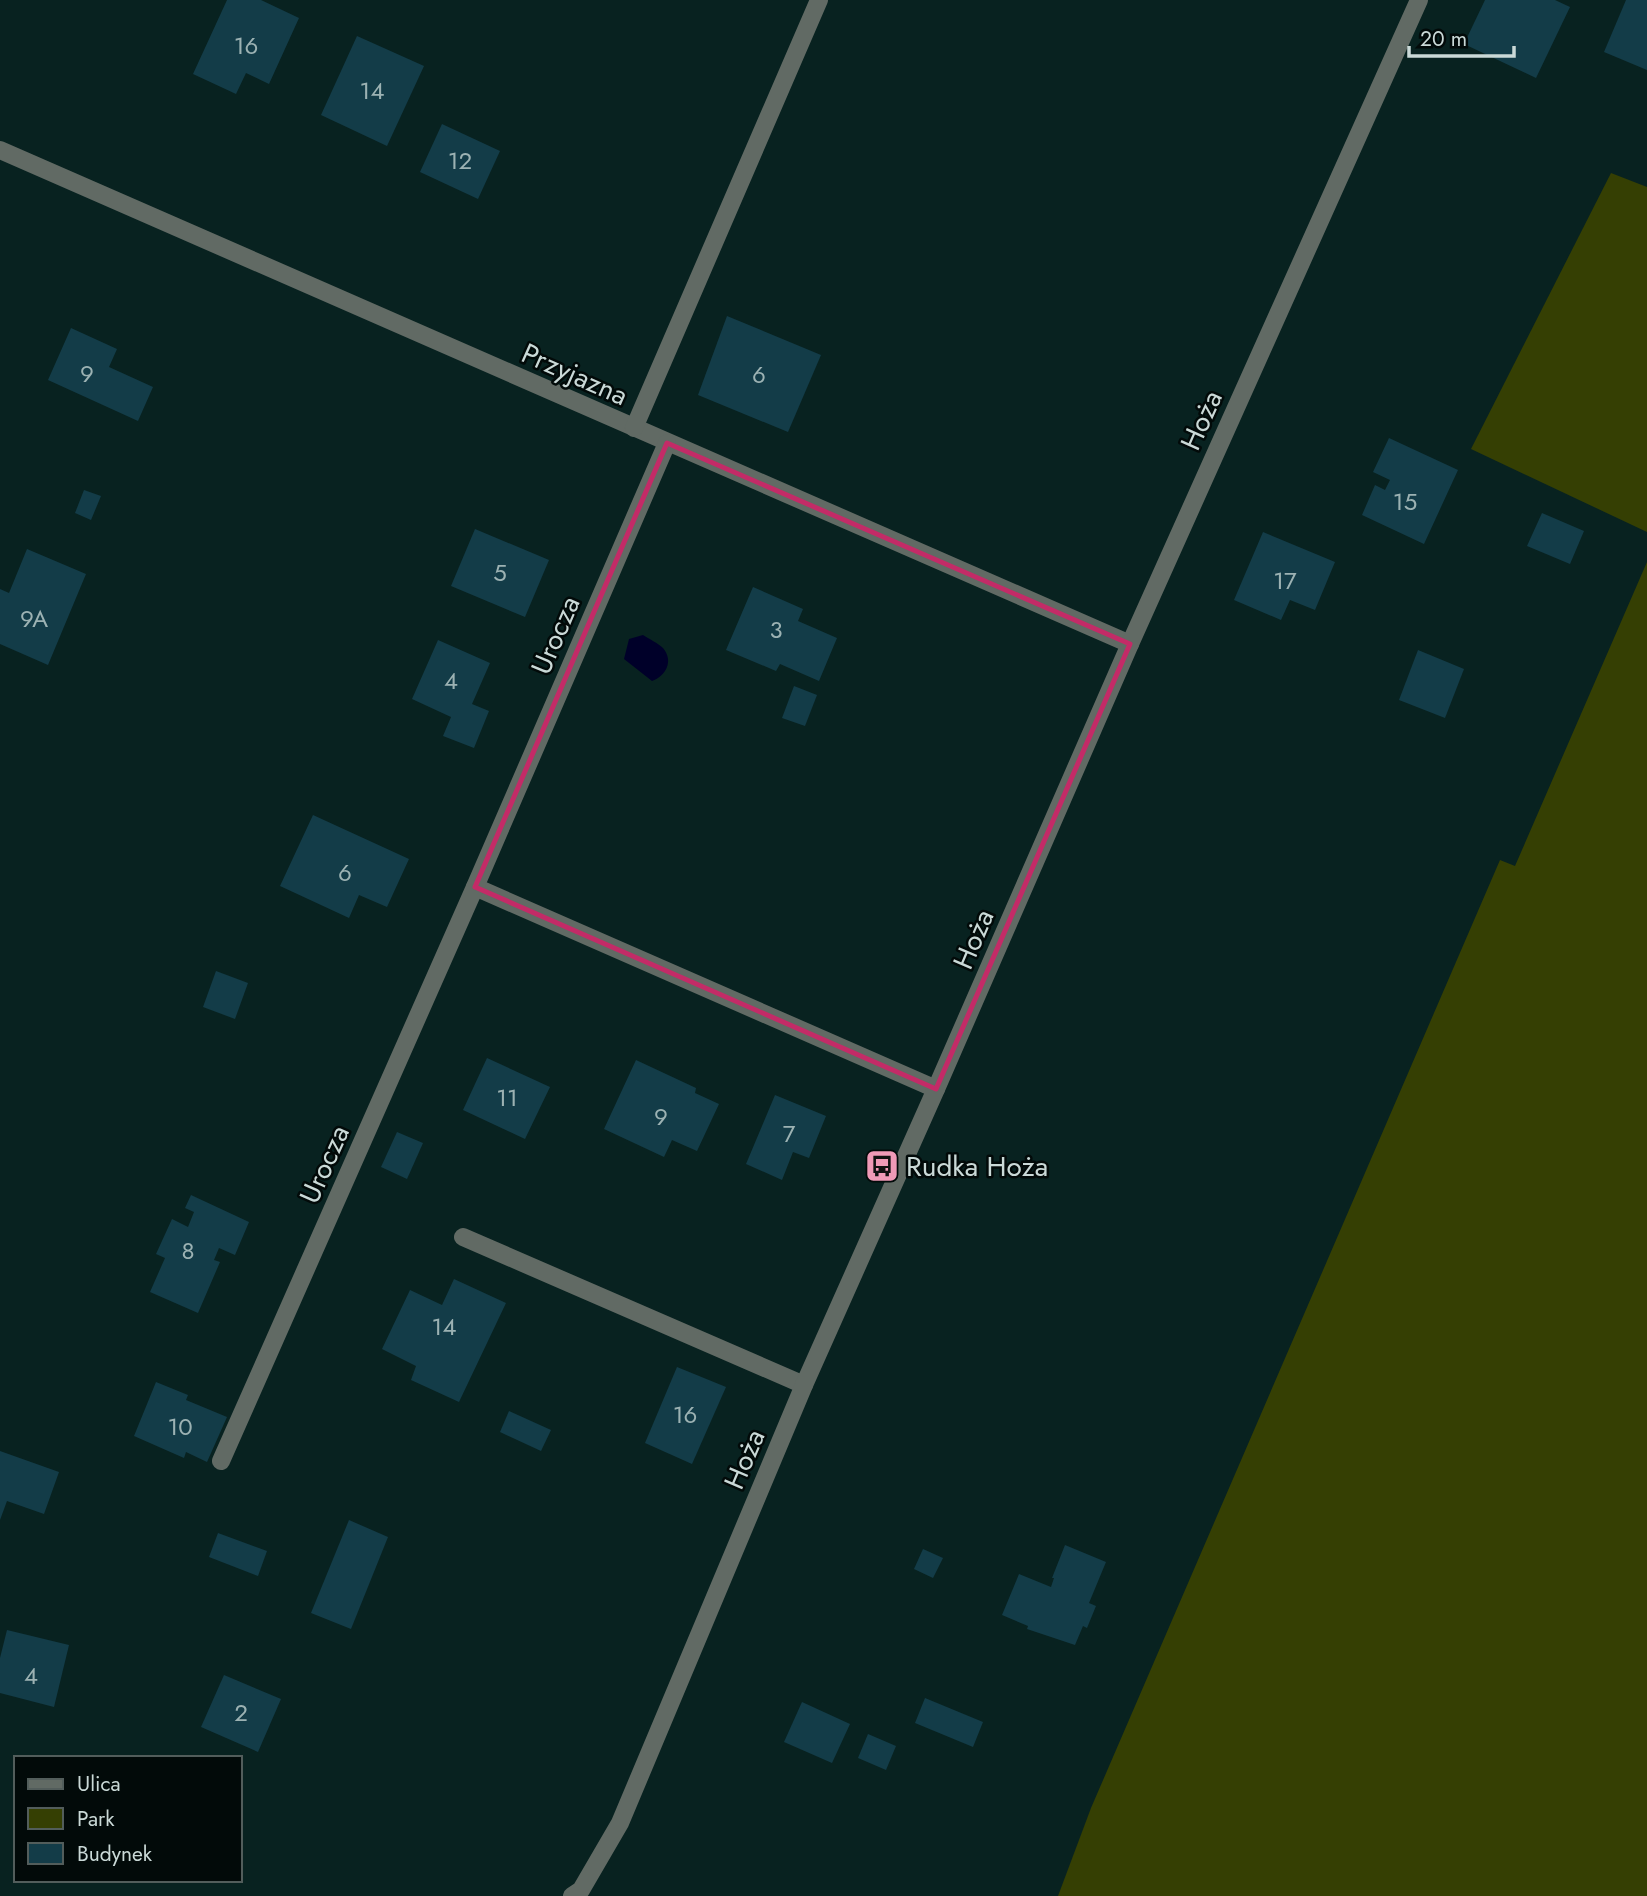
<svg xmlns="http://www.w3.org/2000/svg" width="1647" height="1896" viewBox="0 0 1647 1896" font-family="Jost,sans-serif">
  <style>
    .green { fill: #353f03 }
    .water { fill: #000029 }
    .building { fill: #133c48 }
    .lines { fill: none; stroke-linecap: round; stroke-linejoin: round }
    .minor { stroke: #616a64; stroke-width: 18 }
    .marked { fill: none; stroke: #c32b67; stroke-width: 5; stroke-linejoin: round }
    .labels { text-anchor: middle; stroke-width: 5; stroke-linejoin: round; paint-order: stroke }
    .number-label { font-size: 24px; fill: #9cb2b3 }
    .street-label { font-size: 28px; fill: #cad9d7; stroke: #020a09 }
    .poi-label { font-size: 28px; fill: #cad9d7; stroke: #020a09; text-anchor: start }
  </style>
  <rect width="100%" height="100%" fill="#082220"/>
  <g class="green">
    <polygon points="1611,173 1647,187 1647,532 1471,449"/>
    <polygon points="1647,562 1647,1896 1058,1896 1091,1808 1500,860 1515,866"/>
  </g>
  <path class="water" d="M 643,635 C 649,639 658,643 663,648 C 674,661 666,676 652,681 L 624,659 L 629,639 Z"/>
  <g class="building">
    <polygon points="227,0 261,0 299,18 269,84 246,73 236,94 193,74"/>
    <polygon points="1485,0 1555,0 1570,7 1536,78 1464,44"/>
    <polygon points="1626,0 1647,0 1647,70 1604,52"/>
    <polygon points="357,36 424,66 387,146 321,115"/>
    <polygon points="442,124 500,151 478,199 420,172"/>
    <polygon points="727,316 821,355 788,432 698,395"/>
    <polygon points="71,328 117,349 109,367 153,387 138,421 48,380"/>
    <polygon points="1389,438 1458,470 1424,544 1362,515 1375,485 1385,490 1390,480 1373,472"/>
    <polygon points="84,490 101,496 91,520 75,513"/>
    <polygon points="1542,513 1584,531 1570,564 1527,546"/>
    <polygon points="475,529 549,560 525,617 451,586"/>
    <polygon points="1263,532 1335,562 1315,610 1290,600 1281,620 1234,600"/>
    <polygon points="27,549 86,574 48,665 0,644 0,589 9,593"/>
    <polygon points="753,587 803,609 798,621 837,638 819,681 780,664 776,671 726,650"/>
    <polygon points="438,640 490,663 472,704 489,711 474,748 443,736 451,717 412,699"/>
    <polygon points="1418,650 1464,669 1445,718 1399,700"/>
    <polygon points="794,686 817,695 805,726 782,718"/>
    <polygon points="313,815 409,859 387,907 359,895 349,918 280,886"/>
    <polygon points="216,971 248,983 235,1019 203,1007"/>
    <polygon points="487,1058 550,1087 525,1139 463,1110"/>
    <polygon points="636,1060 696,1088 695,1093 719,1104 697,1151 672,1140 664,1157 604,1129"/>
    <polygon points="775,1095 826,1116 809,1158 793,1152 782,1180 746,1164"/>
    <polygon points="397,1132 423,1143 407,1179 381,1167"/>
    <polygon points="191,1195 249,1222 235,1255 219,1248 214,1260 220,1262 198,1313 150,1292 165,1258 156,1254 172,1219 188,1227 194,1212 185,1208"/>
    <polygon points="454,1279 506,1303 459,1402 411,1380 416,1366 382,1349 410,1290 442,1305"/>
    <polygon points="677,1367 726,1387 692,1464 645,1443"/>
    <polygon points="156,1382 188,1395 186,1400 227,1417 207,1462 186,1452 184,1458 134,1436"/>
    <polygon points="509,1411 551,1430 541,1451 500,1432"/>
    <polygon points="0,1451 59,1472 44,1514 7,1501 0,1520"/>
    <polygon points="349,1520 388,1537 351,1629 311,1613"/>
    <polygon points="218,1533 267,1551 258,1576 209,1557"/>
    <polygon points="1065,1545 1106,1562 1089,1603 1096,1606 1087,1628 1083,1626 1075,1645 1027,1629 1028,1626 1002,1615 1019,1574 1051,1587 1054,1578 1052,1578"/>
    <polygon points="923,1549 943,1558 933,1578 914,1569"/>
    <polygon points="7,1630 69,1645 54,1707 0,1693 0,1658"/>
    <polygon points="224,1675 281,1699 258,1752 201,1727"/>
    <polygon points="925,1698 983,1722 973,1747 915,1723"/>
    <polygon points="802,1702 850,1724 832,1763 784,1742"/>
    <polygon points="868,1734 896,1746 886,1770 858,1758"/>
  </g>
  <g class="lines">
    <g class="minor">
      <polyline points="0,150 1130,644"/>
      <polyline points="634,428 819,0"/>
      <polyline points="475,887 936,1089"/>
      <polyline points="463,1237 804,1385"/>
      <polyline points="221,1461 475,887 667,443"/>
      <polyline points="572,1896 581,1890 620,1823 804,1385 936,1089 1130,644 1419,0"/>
    </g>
  </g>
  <path class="marked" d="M 667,443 L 1130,644 L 936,1089 L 475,887 Z"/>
  <defs>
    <symbol id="bus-square" viewBox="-11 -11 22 22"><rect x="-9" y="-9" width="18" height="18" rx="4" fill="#f09ab7" stroke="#020a09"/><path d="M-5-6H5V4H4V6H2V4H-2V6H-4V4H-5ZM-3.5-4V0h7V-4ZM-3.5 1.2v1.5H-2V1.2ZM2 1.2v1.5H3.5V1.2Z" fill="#111"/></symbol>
  </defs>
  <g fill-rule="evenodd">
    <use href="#bus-square" x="863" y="1147" width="38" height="38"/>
  </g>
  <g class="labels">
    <g class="number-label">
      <text x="246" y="54">16</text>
      <text x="372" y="99">14</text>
      <text x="460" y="169">12</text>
      <text x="87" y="382">9</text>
      <text x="759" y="383">6</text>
      <text x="1405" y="510">15</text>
      <text x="500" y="581">5</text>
      <text x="1285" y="589">17</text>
      <text x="34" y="627">9A</text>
      <text x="776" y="638">3</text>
      <text x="451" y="689">4</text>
      <text x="345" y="881">6</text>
      <text x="507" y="1106">11</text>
      <text x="661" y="1125">9</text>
      <text x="789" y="1142">7</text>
      <text x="188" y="1259">8</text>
      <text x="444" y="1335">14</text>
      <text x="685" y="1423">16</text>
      <text x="180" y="1435">10</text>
      <text x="31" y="1684">4</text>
      <text x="241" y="1721">2</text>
    </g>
    <g class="street-label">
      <text transform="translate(575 374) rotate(24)" y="10">Przyjazna</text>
      <text transform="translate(1201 420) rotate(-66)" y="10">Hoża</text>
      <text transform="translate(555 635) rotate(-67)" y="10">Urocza</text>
      <text transform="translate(973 939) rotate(-67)" y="10">Hoża</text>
      <text transform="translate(324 1164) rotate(-66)" y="10">Urocza</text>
      <text transform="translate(744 1459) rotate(-67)" y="10">Hoża</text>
    </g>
    <g class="poi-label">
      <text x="906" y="1176">Rudka Hoża</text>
    </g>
  </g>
  <rect x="14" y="1756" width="228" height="126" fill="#020a09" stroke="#525d5b" stroke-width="2"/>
  <rect x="28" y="1779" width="35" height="10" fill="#616a64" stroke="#525d5b" stroke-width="2"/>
  <text x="77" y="1791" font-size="21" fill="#cad9d7">Ulica</text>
  <rect x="28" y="1808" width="35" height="21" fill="#353f03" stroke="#525d5b" stroke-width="2"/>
  <text x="77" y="1826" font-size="21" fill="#cad9d7">Park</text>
  <rect x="28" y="1843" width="35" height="21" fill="#133c48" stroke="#525d5b" stroke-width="2"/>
  <text x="77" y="1861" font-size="21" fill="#cad9d7">Budynek</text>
  <path d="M1409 46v10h105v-10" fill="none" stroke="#cad9d7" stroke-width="3.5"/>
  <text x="1420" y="46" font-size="21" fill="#cad9d7" stroke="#020a09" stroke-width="5" paint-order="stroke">20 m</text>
</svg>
